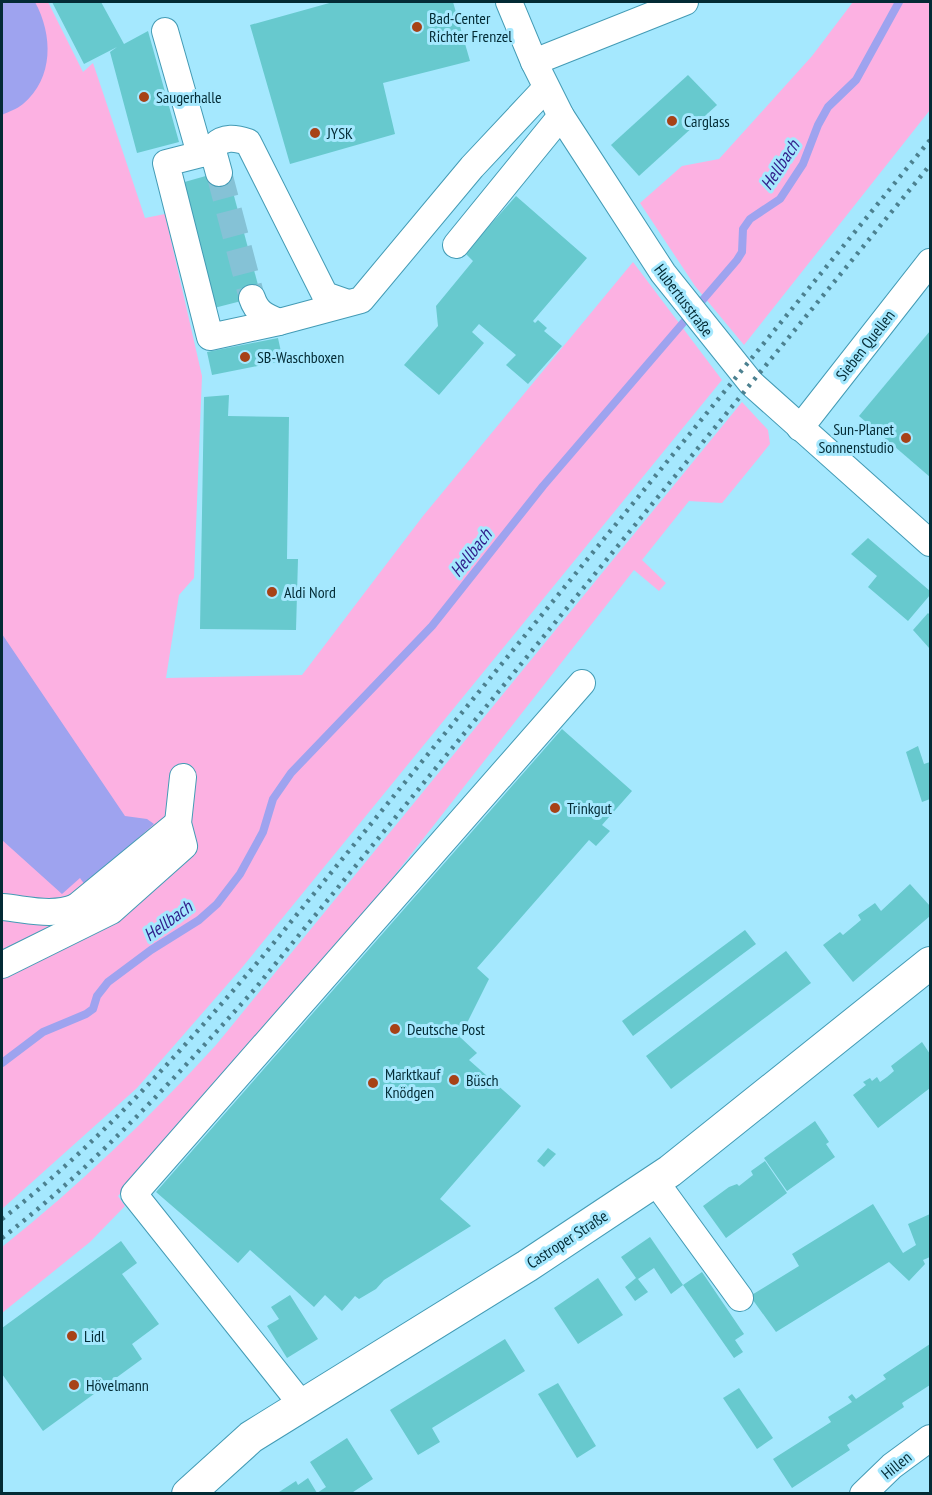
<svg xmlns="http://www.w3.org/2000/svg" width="932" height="1495" viewBox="0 0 932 1495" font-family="'PT Sans Narrow',sans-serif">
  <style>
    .green { fill: #fcb1e2 }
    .water { fill: #9ea3ef }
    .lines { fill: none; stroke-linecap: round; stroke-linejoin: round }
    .stream { stroke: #9ea3ef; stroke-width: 8 }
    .building { fill: #67c9ce }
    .minor-tunnel { stroke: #85c2d6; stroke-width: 26; stroke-dasharray: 26 13; stroke-linecap: butt }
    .minor-casing { stroke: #439bb5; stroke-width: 28 }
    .major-casing { stroke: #439bb5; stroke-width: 34 }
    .minor { stroke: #fff; stroke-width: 26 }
    .major { stroke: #fff; stroke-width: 32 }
    .rail { stroke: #4c8190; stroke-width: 4.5; stroke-dasharray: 3 6; stroke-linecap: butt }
    .poi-dot { fill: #a74217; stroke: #a5e8fe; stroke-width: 2 }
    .labels { text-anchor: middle; stroke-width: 6; stroke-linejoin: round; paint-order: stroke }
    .poi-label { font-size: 16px; fill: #032b35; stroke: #a5e8fe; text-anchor: start }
    .street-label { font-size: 16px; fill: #032b35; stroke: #a5e8fe }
    .water-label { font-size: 18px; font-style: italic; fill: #301d8a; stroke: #a5e8fe }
  </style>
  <rect width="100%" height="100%" fill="#a5e8fe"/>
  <g class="green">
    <polygon points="2,2 48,2 83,72 93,63 145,218 165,214 202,376 194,578 179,595 166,678 302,675 423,516 633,262 722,380 240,970 137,1088 2,1209"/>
    <polygon points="853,2 930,2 930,110 744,345 695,286 640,203 682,166 719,159 812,56"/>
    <path d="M 742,402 L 768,430 L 770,444 L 722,503 L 689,501 L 642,560 L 666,583 L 659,591 L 634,570 L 343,941 L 118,1196 L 125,1206 L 90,1242 L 2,1313 L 2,1247 C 79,1186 149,1118 216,1045 Z"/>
  </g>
  <g class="water">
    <path d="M 2,2 L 35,2 C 53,35 54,78 23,104 C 17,109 8,112 2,115 Z"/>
    <polygon points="2,634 125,816 147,819 154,824 85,885 80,878 62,894 2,840"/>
  </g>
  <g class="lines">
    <polyline class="stream" points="2,1063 43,1032 86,1014 93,1009 97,996 108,982 151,950 199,920 217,904 240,874 263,832 273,799 291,773 432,626 543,486 737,260 742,252 743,229 750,219 780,199 803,164 818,125 828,107 856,80 899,2"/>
  </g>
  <g class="building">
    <polygon points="52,2 101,2 124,44 148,31 179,142 137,153 110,52 117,47 84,64"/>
    <polygon points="333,2 453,2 470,61 383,83 395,134 290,164 250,25"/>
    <polygon points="688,75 717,105 639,176 611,145"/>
    <polygon points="227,170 261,296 214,308 181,183"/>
    <polygon points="516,196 587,258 533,321 535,323 538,320 547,328 544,331 562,346 528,384 506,365 516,355 479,324 472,332 484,343 439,395 404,365 438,326 436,306 473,261 465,253"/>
    <polygon points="930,331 930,477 859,416"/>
    <polygon points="278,338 283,361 212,375 207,352"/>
    <polygon points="229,395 228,416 289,417 287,559 298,559 296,630 200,629 204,397"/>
    <polygon points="868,538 930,591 930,595 908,621 868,587 877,576 851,554"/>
    <polygon points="928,613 930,615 930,649 913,630"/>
    <polygon points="562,729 632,791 602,825 610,831 596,846 589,840 477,968 489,979 460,1037 477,1053 469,1060 521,1106 440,1199 471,1226 384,1280 376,1289 359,1299 355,1296 342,1311 325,1295 314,1307 250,1250 238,1263 156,1192"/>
    <polygon points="918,746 924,764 930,762 930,799 922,802 906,752"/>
    <polygon points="910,884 930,906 930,916 853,982 823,945 840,932 843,935 861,920 858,915 875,903 881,911"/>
    <polygon points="745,930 756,944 633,1036 622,1021"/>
    <polygon points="786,951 811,983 671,1089 646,1056"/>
    <polygon points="922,1042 930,1054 930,1088 878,1128 853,1095 866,1085 863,1082 870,1078 872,1081 877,1077 880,1082 887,1077 894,1071 891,1066"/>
    <polygon points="815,1121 829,1142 826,1144 835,1157 787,1191 764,1158"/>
    <polygon points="548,1148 556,1154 544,1167 537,1161"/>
    <polygon points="765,1161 787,1193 726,1238 703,1206 729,1187 737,1184 739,1186 753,1175 751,1171"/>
    <polygon points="873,1204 903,1253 916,1245 908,1224 930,1214 930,1257 923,1260 925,1264 909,1281 889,1262 776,1332 750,1296 799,1266 792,1254"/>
    <polygon points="650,1237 683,1285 671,1294 654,1268 638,1279 648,1292 635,1301 625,1287 636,1278 621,1257"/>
    <polygon points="121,1241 137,1263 122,1274 159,1324 132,1344 142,1359 43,1431 2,1374 2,1328"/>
    <polygon points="702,1272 744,1334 735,1340 743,1352 734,1358 683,1285"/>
    <polygon points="598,1278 623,1315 578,1344 554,1308"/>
    <polygon points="290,1295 318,1339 287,1358 267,1326 279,1319 271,1307"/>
    <polygon points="505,1339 525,1371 432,1428 440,1442 418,1455 390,1410"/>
    <polygon points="930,1344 930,1385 902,1403 904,1407 847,1445 850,1450 792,1488 773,1459 831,1422 828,1417 852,1402 848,1397 852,1394 856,1399 886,1379 883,1375"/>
    <polygon points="558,1383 596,1446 577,1458 538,1394"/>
    <polygon points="739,1388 773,1438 757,1449 723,1398"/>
    <polygon points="347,1438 373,1479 350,1494 276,1494 296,1481 298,1485 308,1478 317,1493 326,1487 310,1462"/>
  </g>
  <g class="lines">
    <polyline class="minor-tunnel" points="219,173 252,298"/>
    <defs>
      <g id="minor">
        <polyline points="509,2 534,62 561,116 663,273 751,383 930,543"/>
        <polyline points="165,31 200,154"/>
        <polyline points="534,62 685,2"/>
        <polyline points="213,151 166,163 210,337 279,322 361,300 472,167 546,88"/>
        <path d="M 219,173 L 213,151 L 214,146 C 224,136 236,138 248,142 L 325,295 L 345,302"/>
        <polyline points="456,245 561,116"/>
        <path d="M 252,298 C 257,313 265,316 279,322"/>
        <polyline points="800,428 930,262"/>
        <path d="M 2,907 C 27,909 52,917 76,907"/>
        <polyline points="82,923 76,907 178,823"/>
        <polyline points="2,965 111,911 184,846 178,823 183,777"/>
        <polyline points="655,1181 740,1298"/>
        <polyline points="302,1405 134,1194 582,683"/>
        <polyline points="863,1494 892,1466 930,1438"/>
      </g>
      <polyline id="major" points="188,1494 251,1437 527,1266 670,1171 930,963"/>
    </defs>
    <use href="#minor" class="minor-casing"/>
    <use href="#major" class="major-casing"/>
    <use href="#minor" class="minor"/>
    <use href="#major" class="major"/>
    <g class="rail">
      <path d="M 2,1219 C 100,1143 182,1050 263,956 L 930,140"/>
      <path d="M 2,1238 C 96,1165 175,1078 254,990 L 930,165"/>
    </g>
  </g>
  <g class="poi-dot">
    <circle cx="417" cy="27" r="6"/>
    <circle cx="144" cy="97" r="6"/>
    <circle cx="672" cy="121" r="6"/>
    <circle cx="315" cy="133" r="6"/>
    <circle cx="245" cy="357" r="6"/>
    <circle cx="906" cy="438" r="6"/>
    <circle cx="272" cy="592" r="6"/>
    <circle cx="555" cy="808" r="6"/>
    <circle cx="395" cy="1029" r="6"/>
    <circle cx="454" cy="1080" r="6"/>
    <circle cx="373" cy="1083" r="6"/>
    <circle cx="72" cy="1336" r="6"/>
    <circle cx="74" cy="1385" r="6"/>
  </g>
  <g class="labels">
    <g class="poi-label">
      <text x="429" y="24">Bad-Center<tspan x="429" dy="18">Richter Frenzel</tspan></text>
      <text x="156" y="103">Saugerhalle</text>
      <text x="684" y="127">Carglass</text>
      <text x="327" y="139">JYSK</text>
      <text x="257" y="363">SB-Waschboxen</text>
      <text x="894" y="435" text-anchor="end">Sun-Planet<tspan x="894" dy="18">Sonnenstudio</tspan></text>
      <text x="284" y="598">Aldi Nord</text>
      <text x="567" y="814">Trinkgut</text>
      <text x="407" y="1035">Deutsche Post</text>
      <text x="385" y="1080">Marktkauf<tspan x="385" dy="18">Knödgen</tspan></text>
      <text x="466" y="1086">Büsch</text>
      <text x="84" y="1342">Lidl</text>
      <text x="86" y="1391">Hövelmann</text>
    </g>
    <g class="street-label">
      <text transform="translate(684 300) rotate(53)" y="6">Hubertusstraße</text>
      <text transform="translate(865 345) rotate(-52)" y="6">Sieben Quellen</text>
      <text transform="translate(567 1239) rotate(-33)" y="6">Castroper Straße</text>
      <text transform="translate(896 1465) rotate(-39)" y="6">Hillen</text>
    </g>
    <g class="water-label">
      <text transform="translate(780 165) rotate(-57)" y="6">Hellbach</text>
      <text transform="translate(471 553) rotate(-52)" y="6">Hellbach</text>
      <text transform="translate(168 921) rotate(-36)" y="6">Hellbach</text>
    </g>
  </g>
  <rect width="932" height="1495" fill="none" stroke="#032b35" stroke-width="6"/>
</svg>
